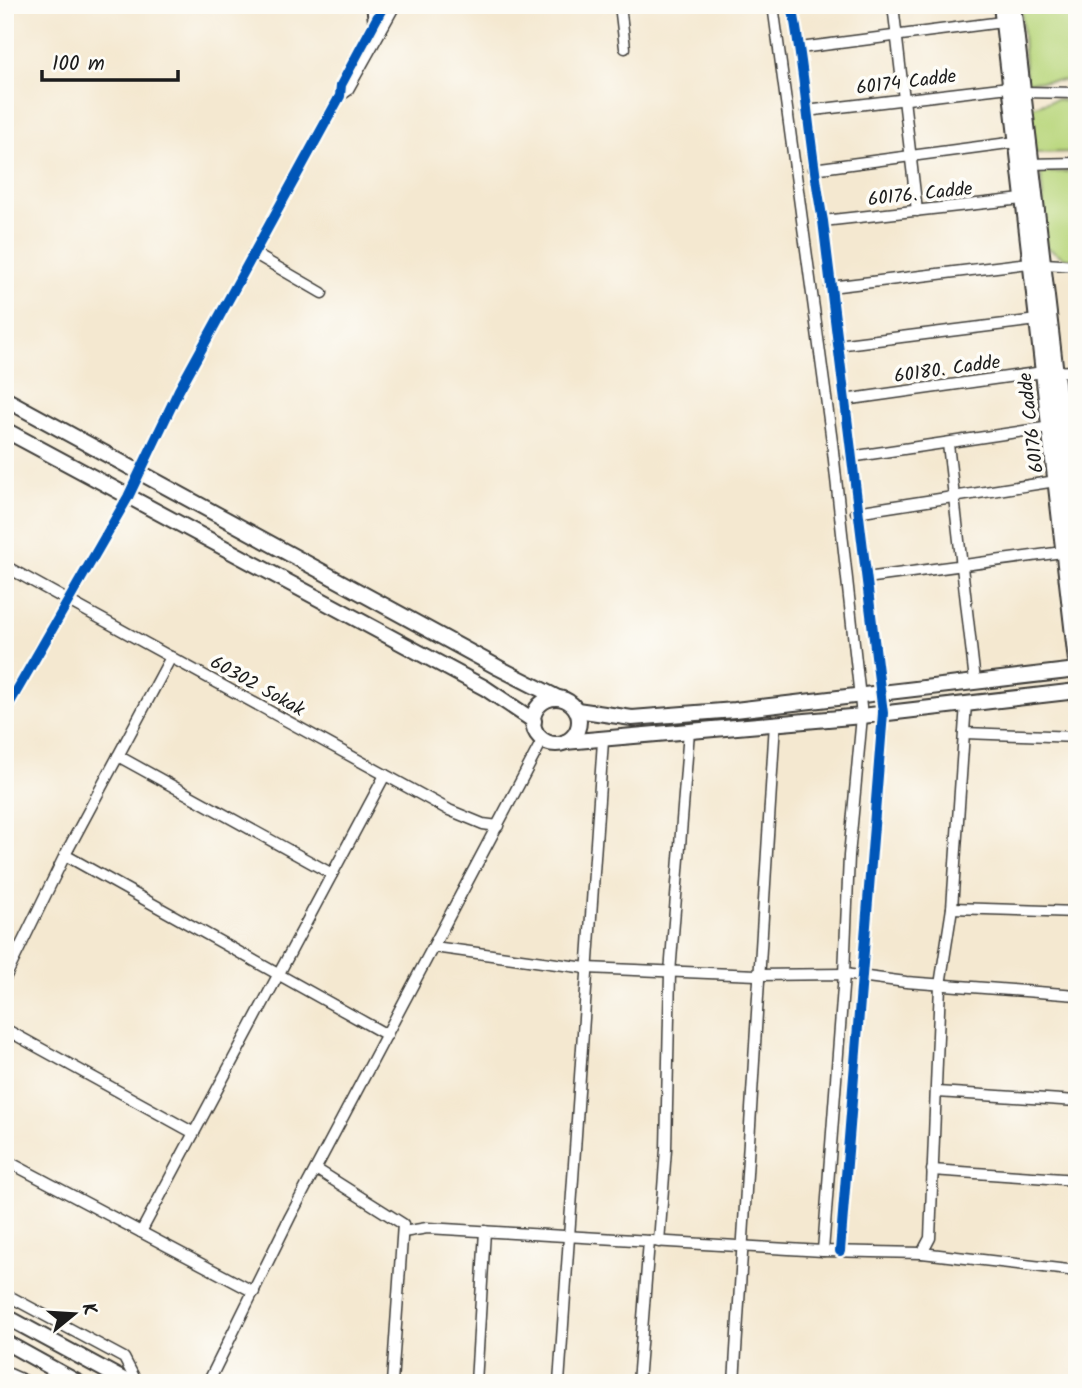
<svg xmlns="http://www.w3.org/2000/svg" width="1082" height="1388" viewBox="0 0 1082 1388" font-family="Kalam,sans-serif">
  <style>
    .green { fill: #bad77e; stroke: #6b7a4d; stroke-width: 2 }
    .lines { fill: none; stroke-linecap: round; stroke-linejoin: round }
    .street-casing { stroke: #3c3b37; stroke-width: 13 }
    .secondary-casing { stroke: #3c3b37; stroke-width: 18 }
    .street { stroke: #fff; stroke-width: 10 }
    .secondary { stroke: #fff; stroke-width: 14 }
    .cycleway-casing { stroke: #fdfcf7; stroke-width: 15 }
    .cycleway { stroke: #0057b8; stroke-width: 10 }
    .labels { text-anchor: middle; stroke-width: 7; stroke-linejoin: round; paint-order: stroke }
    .street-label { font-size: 19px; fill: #1c1c1c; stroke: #fdfcf7 }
  </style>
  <rect width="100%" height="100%" fill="#fdfcf7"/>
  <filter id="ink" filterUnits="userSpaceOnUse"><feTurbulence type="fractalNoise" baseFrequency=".0143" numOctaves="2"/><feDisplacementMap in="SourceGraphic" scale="14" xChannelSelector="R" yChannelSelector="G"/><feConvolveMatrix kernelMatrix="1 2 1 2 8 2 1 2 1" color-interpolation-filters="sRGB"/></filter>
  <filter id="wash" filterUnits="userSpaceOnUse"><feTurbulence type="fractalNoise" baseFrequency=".00686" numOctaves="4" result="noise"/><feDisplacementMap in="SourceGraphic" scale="28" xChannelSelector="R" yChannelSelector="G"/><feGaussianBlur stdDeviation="1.57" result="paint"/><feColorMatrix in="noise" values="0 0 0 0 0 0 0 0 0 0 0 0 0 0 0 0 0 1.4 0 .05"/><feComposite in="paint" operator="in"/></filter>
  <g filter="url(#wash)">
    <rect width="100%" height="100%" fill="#f4e8d0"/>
    <g class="green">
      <polygon points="1021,5 1077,5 1077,80 1026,82"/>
      <polygon points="1057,99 1077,105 1077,152 1035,153 1029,108"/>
      <polygon points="1077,171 1077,258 1065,258 1046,247 1041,173"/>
    </g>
  </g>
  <g filter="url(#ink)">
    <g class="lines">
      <defs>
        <g id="street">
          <polyline points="620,5 625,48"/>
          <polyline points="773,5 832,442 862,716 849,856 844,974 823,1251"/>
          <path d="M 792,5 C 806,77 809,149 823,221 L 883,713 L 840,1251"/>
          <polyline points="893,5 917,211"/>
          <polyline points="800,48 1002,22"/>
          <polyline points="1022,92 1077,93"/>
          <polyline points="340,96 347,91 395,5"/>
          <polyline points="806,111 1009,87"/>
          <polyline points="1028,164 1077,163"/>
          <polyline points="813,169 1016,142"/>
          <polyline points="823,221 1022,199"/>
          <polyline points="253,253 322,293"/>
          <polyline points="830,287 1029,263 1077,266"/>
          <polyline points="837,345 1037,320"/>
          <polyline points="844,400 1043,372 1077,371"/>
          <polyline points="948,444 975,681"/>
          <polyline points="850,457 1051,427"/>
          <polyline points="856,512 1056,481 1077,483"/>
          <polyline points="5,566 449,810 483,824 498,826"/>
          <polyline points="866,578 1070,551"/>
          <polyline points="5,711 128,497 179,390 340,96 341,85 384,5"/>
          <polyline points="964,733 1077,737"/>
          <polyline points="118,756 332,874"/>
          <polyline points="65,855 387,1035"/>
          <polyline points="952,908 1077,912"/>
          <polyline points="434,947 586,968 757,975 844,974 906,982 1077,995"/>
          <polyline points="5,978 65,855 171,657"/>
          <polyline points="5,1029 194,1133"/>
          <polyline points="937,1092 1077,1101"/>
          <polyline points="5,1160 254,1292"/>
          <polyline points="316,1169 403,1224 392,1383"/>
          <polyline points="932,1170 1077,1180"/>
          <polyline points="141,1232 385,775"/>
          <polyline points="403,1232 427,1228 823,1251 922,1253 930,1238 940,985 952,908 966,703"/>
          <polyline points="659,1242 666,1149 670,973 689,731"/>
          <polyline points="922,1253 1077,1271"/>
          <polyline points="5,1294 124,1358 137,1383"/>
          <polyline points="5,1372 30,1383"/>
          <polyline points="208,1383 290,1217 543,739"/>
          <polyline points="476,1383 485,1231"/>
          <polyline points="559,1383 603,741"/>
          <polyline points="638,1383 649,1241"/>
          <polyline points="734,1383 775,723"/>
        </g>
        <g id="secondary">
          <polyline points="374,5 376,21"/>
          <polyline points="1001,5 1077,670"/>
          <polyline points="1013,5 1077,554"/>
          <polyline points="5,399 499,668 558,698"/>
          <polyline points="5,430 485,688 534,721"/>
          <circle cx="556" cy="721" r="23"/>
          <polyline points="577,710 632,718 735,710 1077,670"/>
          <polyline points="565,742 862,716 1077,691"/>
          <polyline points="5,1316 129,1383"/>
          <polyline points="5,1342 79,1383"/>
        </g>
      </defs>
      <use href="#street" class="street-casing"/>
      <use href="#secondary" class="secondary-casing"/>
      <use href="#street" class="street"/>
      <use href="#secondary" class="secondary"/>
      <defs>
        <g id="cycleway">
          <path d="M 792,5 C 806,77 809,149 823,221 L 883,713 L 840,1251"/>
          <polyline points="5,711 128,497 179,390 340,96 341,85 384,5"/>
        </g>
      </defs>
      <use href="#cycleway" class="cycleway-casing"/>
      <use href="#cycleway" class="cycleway"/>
    </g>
  </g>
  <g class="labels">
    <g class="street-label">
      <text transform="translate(906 81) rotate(-7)" y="7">60174 Cadde</text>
      <text transform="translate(920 193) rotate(-6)" y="7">60176. Cadde</text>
      <text transform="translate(947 368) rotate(-8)" y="7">60180. Cadde</text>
      <text transform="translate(1030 423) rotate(-97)" y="7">60176 Cadde</text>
      <text transform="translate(258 685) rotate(29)" y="7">60302 Sokak</text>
    </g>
  </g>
  <rect width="1082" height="1388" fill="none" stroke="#fdfcf7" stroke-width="28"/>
  <g transform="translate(74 1314) rotate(72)" stroke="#fdfcf7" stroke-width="5" paint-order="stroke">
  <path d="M0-5L12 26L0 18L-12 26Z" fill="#1c1c1c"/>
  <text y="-10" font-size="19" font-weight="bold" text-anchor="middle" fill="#1c1c1c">K</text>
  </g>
  <path d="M42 70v10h136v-10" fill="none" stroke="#1c1c1c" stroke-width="3.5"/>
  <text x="52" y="70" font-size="21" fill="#1c1c1c" stroke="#fdfcf7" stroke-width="5" paint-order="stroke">100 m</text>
</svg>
